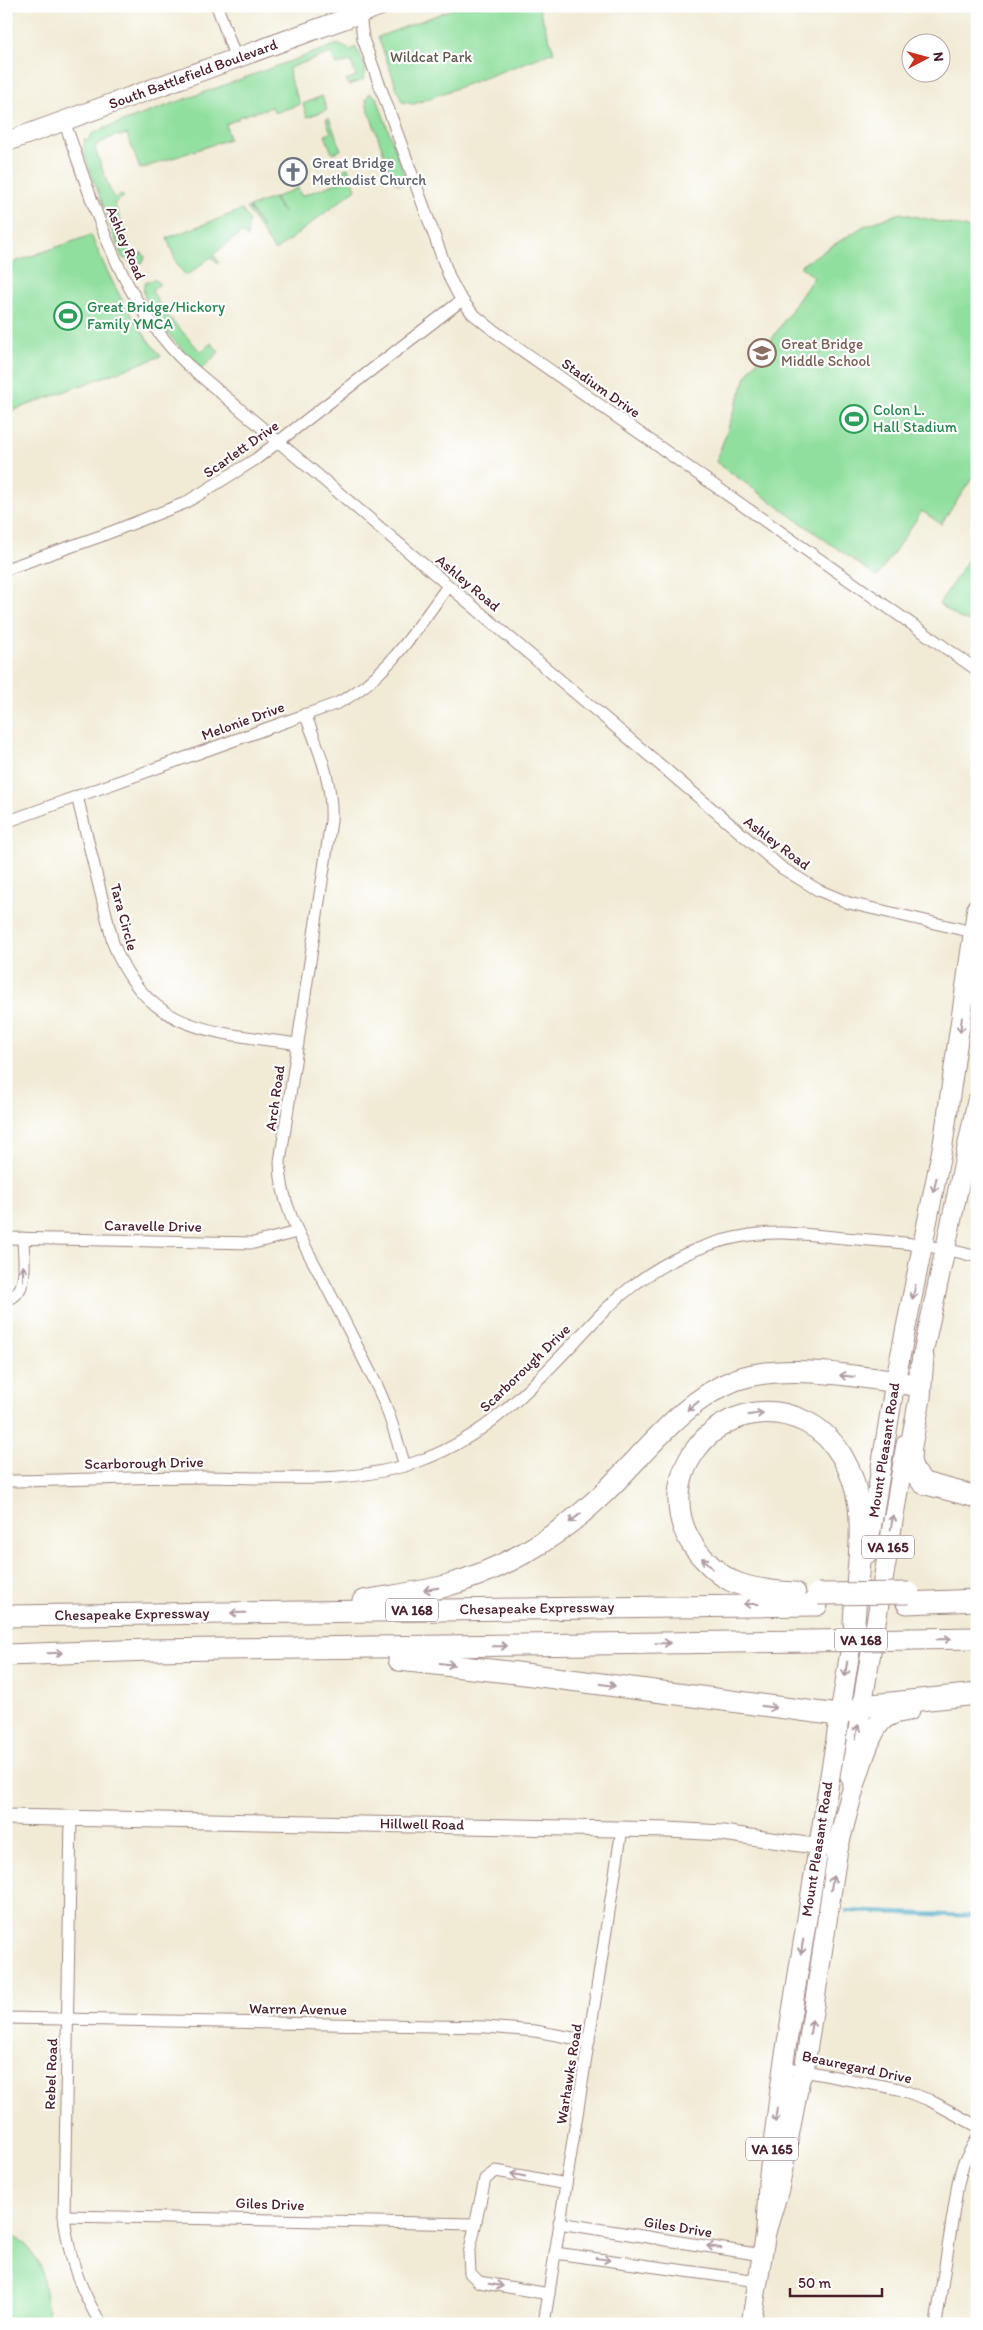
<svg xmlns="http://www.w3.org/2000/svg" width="983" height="2330" viewBox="0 0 983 2330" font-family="Itim,sans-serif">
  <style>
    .green { fill: #90df9e; stroke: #6d7f64 }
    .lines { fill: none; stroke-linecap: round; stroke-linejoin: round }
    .stream { stroke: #44a8c4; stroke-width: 4 }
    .minor-casing { stroke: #9e8580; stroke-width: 13 }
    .tertiary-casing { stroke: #9e8580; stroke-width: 17 }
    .primary-casing { stroke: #9e8580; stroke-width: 21 }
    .trunk-casing { stroke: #9e8580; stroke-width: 21 }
    .motorway-casing { stroke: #9e8580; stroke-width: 23 }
    .minor { stroke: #fff; stroke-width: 11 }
    .tertiary { stroke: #fff; stroke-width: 15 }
    .primary { stroke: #fff; stroke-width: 19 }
    .trunk { stroke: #fff; stroke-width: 19 }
    .motorway { stroke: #fff; stroke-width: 21 }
    .motorway-bridge-casing { stroke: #9e8580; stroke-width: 23; stroke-linecap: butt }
    .motorway-bridge { stroke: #fff; stroke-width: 21 }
    .oneway { stroke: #ae9aa0 }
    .labels { text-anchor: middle; stroke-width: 4.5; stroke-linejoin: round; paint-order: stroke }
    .shield { fill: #fff; stroke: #80626b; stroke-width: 1 }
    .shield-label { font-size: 14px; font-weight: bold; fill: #4a1f2b }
    .park-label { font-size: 15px; fill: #5f594e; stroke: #fff }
    .street-label { font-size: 15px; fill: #4a1f2b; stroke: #fff }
    .worship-label { font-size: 15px; fill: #5b616d; stroke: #fff; text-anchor: start }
    .leisure-label { font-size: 15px; fill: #27864d; stroke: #fff; text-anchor: start }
    .education-label { font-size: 15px; fill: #785e54; stroke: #fff; text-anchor: start }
  </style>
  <rect width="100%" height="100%" fill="#fff"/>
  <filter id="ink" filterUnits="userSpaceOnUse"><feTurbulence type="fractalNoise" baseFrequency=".02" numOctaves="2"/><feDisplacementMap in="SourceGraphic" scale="10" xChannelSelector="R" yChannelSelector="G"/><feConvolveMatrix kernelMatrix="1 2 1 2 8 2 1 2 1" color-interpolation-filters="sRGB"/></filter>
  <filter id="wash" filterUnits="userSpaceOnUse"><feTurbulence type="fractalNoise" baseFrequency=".0096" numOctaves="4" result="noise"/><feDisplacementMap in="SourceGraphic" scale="20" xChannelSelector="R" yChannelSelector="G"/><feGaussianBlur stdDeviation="1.12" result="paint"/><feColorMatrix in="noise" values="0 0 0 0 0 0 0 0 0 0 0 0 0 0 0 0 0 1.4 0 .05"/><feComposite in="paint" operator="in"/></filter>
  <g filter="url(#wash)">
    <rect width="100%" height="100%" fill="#f1ebd5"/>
    <g class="green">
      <polygon points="461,6 538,6 554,52 414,104 402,102 378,37"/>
      <path d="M 338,44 L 351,50 L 355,47 C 362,57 369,68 363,80 L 348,85 L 346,80 L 356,76 L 351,61 L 337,65 L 331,53 L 289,68 L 290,79 L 300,104 L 275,113 L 272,107 L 238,117 L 238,119 L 226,124 L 229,139 L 140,169 L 127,134 L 119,136 L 116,135 L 96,145 L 95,149 L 113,198 L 122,195 L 124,197 L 114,203 L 134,255 L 142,253 L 145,257 L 142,263 L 133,264 L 122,257 L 84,154 L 84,139 L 88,141 L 92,134 L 97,131 Z"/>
      <polygon points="370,93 377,98 405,177 402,185 394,182 367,106 366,99"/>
      <polygon points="322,96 327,110 307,117 303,104"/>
      <polygon points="329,118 341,150 332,153 325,135 331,133 326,119"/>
      <polygon points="348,168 356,189 275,251 246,208 249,208 263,229 249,207 273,198 284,214 274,198 298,188 301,196 340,182 336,172"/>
      <polygon points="242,210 249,220 247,238 242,232 214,254 219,264 211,257 186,276 177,264 167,238"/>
      <polygon points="900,213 977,230 977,471 941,524 922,511 877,577 716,462 746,377 814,277 800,266 864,226"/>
      <path d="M 91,235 C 109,278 130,320 161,356 L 6,413 L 6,265 Z"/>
      <path d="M 154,279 L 160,284 L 152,291 L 164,312 L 201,352 L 211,343 L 219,352 L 202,369 C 187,353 134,306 145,283 Z"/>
      <polygon points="977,546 977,625 959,618 939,604"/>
      <polygon points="6,2233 25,2243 41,2267 50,2324 6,2324"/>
    </g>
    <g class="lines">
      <polyline class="stream" points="847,1911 977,1916"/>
    </g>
  </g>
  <g filter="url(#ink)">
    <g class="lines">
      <defs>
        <g id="minor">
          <polyline points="217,6 236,59"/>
          <polyline points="360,14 363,39 450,279 459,296 472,313 493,330 977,670"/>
          <path d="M 64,121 C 96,209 119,301 189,366 L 782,868 L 818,890 L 849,903 L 977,933"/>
          <polyline points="6,569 101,536 185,503 200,494 256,459 462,300"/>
          <path d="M 305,714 C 319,750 333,782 331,821 L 280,1162 C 280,1205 302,1241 322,1278 C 340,1312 357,1346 374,1380 C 388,1407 396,1437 405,1466"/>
          <path d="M 77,796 L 113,943 C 147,1034 216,1032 298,1044"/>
          <path d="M 6,822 L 338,703 C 386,679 416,629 448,586"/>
          <polyline points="6,1238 254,1243 297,1232"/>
          <path d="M 6,1300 C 31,1293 23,1258 23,1238"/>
          <path d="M 6,1481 C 71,1480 137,1477 202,1477 C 274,1477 353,1486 422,1460 C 499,1432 548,1368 604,1311 C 651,1264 715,1232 783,1233 C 808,1234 833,1237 857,1239 C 898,1242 937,1245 977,1257"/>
          <path d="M 71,1818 L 64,2216 C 69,2259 79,2287 101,2324"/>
          <polyline points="6,2018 486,2027 535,2031 589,2041"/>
          <polyline points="783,2067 899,2089 929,2100 977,2126"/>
          <polyline points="64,2216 474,2224"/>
          <polyline points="559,2223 762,2255"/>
          <polyline points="555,2253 758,2281"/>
          <polyline points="549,2294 479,2282 470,2273 469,2254 485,2179 496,2171 566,2184"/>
          <polyline points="544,2324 622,1829"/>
          <polyline points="936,2324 958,2183 963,2164 977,2138"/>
        </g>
        <polyline id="tertiary" points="6,1817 668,1830 723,1833 828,1848"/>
        <g id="primary">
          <polyline points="6,142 380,6"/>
          <polyline points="919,1372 977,1101"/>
          <polyline points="867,1554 895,1382 943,1144 977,907"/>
        </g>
        <g id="trunk">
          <polyline points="850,1777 906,1444"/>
          <polyline points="766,2232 779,2189 800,2079 804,2071 840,1836"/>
          <polyline points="751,2324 766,2232 768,2182 783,2067 854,1627"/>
        </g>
        <g id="motorway">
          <polyline points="923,1357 920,1398 911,1446 910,1461 913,1470 923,1483 977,1497"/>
          <path d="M 795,1593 C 777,1592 756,1590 739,1584 C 724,1579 713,1569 703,1558 C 636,1486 721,1380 806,1422 C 838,1438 854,1472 859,1506 C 863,1541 856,1587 854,1623"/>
          <path d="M 363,1601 C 390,1596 419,1593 445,1586 C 499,1571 552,1541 593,1503 C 639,1463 677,1403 735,1380 C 784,1362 864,1377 915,1385"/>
          <polyline points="907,1603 977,1600"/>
          <polyline points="6,1616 817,1605"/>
          <polyline points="911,1639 977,1638"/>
          <polyline points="6,1655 150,1650 810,1641"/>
          <polyline points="399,1660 517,1673 838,1715 872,1705 977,1694"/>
          <path d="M 837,1849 C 845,1821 863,1740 881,1721 C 889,1713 898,1712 909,1710"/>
        </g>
      </defs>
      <use href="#minor" class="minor-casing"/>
      <use href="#tertiary" class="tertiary-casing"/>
      <use href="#primary" class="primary-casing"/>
      <use href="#trunk" class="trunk-casing"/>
      <use href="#motorway" class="motorway-casing"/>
      <use href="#minor" class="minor"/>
      <use href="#tertiary" class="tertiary"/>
      <use href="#primary" class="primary"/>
      <use href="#trunk" class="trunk"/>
      <use href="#motorway" class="motorway"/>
      <defs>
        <g id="motorway-bridge">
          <polyline points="818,1594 909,1593"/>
          <polyline points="810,1641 911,1639"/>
        </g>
      </defs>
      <use href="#motorway-bridge" class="motorway-bridge-casing"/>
      <use href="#motorway-bridge" class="motorway-bridge"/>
    </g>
    <defs><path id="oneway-shaft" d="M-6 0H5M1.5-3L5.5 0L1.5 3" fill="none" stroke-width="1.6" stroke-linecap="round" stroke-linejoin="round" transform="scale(1.25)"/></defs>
    <g class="oneway">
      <use href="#oneway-shaft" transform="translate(961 1025) rotate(97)"/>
      <use href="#oneway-shaft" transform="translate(935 1185) rotate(101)"/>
      <use href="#oneway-shaft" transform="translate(23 1273) rotate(-90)"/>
      <use href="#oneway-shaft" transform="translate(914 1292) rotate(102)"/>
      <use href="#oneway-shaft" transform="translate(847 1376) rotate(-173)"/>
      <use href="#oneway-shaft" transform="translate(693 1406) rotate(141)"/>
      <use href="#oneway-shaft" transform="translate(756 1414) rotate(-8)"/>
      <use href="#oneway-shaft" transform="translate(575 1518) rotate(142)"/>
      <use href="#oneway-shaft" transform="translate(892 1522) rotate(-80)"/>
      <use href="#oneway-shaft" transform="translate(707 1563) rotate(-134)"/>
      <use href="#oneway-shaft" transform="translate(431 1589) rotate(170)"/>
      <use href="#oneway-shaft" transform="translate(751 1604) rotate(180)"/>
      <use href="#oneway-shaft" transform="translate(238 1613) rotate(179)"/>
      <use href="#oneway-shaft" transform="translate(944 1639) rotate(-1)"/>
      <use href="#oneway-shaft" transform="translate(663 1643) rotate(-1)"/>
      <use href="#oneway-shaft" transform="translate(500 1646) rotate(-1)"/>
      <use href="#oneway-shaft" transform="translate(55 1653) rotate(-2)"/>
      <use href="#oneway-shaft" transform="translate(447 1664) rotate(7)"/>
      <use href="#oneway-shaft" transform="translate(846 1669) rotate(100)"/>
      <use href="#oneway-shaft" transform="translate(608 1685) rotate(8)"/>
      <use href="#oneway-shaft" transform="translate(769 1707) rotate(7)"/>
      <use href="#oneway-shaft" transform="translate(857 1732) rotate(-80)"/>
      <use href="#oneway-shaft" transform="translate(832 1883) rotate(-81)"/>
      <use href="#oneway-shaft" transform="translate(802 1947) rotate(99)"/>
      <use href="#oneway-shaft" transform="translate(811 2027) rotate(-81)"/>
      <use href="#oneway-shaft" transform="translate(776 2115) rotate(97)"/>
      <use href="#oneway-shaft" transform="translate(518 2175) rotate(-169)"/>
      <use href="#oneway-shaft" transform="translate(714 2247) rotate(-171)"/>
      <use href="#oneway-shaft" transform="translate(603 2259) rotate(8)"/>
      <use href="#oneway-shaft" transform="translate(496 2285) rotate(10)"/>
    </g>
  </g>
  <defs>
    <symbol id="church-ring" viewBox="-11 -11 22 22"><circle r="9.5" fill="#fff" stroke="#6b7280" stroke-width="1.5"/><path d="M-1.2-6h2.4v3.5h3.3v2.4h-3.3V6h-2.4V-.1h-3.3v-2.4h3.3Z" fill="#6b7280"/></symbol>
    <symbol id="stadium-ring" viewBox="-11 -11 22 22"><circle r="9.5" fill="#fff" stroke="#2e9e5b" stroke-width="1.5"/><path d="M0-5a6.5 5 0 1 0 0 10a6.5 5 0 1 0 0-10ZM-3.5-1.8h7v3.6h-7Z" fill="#2e9e5b"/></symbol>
    <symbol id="school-ring" viewBox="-11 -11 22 22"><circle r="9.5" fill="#fff" stroke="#8d6e63" stroke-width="1.5"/><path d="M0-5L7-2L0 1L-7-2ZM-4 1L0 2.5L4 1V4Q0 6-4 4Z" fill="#8d6e63"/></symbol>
  </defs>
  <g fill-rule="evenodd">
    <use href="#church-ring" x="277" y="156" width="32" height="32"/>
    <use href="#stadium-ring" x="52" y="300" width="32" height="32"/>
    <use href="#school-ring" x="746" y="337" width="32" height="32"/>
    <use href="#stadium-ring" x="838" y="403" width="32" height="32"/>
  </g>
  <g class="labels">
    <g class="shield">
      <rect x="862" y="1535.5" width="52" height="23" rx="4"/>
      <rect x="386" y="1598.5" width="52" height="23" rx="4"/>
      <rect x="835" y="1628.5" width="52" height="23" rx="4"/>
      <rect x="746" y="2137.5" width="52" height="23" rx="4"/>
    </g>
    <g class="shield-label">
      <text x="888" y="1552">VA 165</text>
      <text x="412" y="1615">VA 168</text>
      <text x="861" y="1645">VA 168</text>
      <text x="772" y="2154">VA 165</text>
    </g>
    <g class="park-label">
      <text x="431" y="62">Wildcat Park</text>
    </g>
    <g class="street-label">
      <text transform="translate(193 74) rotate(-20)" y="5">South Battlefield Boulevard</text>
      <text transform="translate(126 243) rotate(67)" y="5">Ashley Road</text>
      <text transform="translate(601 388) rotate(35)" y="5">Stadium Drive</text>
      <text transform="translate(241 449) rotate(-35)" y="5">Scarlett Drive</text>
      <text transform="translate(468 583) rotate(40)" y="5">Ashley Road</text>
      <text transform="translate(243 721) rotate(-20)" y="5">Melonie Drive</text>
      <text transform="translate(777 843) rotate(37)" y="5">Ashley Road</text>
      <text transform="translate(124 917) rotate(75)" y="5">Tara Circle</text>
      <text transform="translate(275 1098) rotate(-82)" y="5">Arch Road</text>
      <text transform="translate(153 1226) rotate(1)" y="5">Caravelle Drive</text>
      <text transform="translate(525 1368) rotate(-44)" y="5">Scarborough Drive</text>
      <text transform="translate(884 1450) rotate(-81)" y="5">Mount Pleasant Road</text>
      <text transform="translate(144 1463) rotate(-1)" y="5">Scarborough Drive</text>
      <text transform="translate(537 1608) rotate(-1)" y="5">Chesapeake Expressway</text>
      <text transform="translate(132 1614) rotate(-1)" y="5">Chesapeake Expressway</text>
      <text transform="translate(422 1824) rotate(1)" y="5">Hillwell Road</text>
      <text transform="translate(817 1849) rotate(-81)" y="5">Mount Pleasant Road</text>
      <text transform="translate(298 2009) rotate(1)" y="5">Warren Avenue</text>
      <text transform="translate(857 2067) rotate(12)" y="5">Beauregard Drive</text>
      <text transform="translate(51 2074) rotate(-88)" y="5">Rebel Road</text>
      <text transform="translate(569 2074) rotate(-81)" y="5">Warhawks Road</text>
      <text transform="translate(270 2204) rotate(2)" y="5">Giles Drive</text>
      <text transform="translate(678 2227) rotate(9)" y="5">Giles Drive</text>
    </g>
    <g class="worship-label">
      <text x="312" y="168">Great Bridge<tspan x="312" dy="17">Methodist Church</tspan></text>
    </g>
    <g class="leisure-label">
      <text x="87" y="312">Great Bridge/Hickory<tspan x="87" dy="17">Family YMCA</tspan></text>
      <text x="873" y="415">Colon L.<tspan x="873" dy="17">Hall Stadium</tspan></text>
    </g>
    <g class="education-label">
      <text x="781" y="349">Great Bridge<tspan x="781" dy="17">Middle School</tspan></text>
    </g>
  </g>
  <rect width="983" height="2330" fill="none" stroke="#fff" stroke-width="25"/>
  <g transform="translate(926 58) rotate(84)"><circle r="24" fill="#ffffff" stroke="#b7a5aa"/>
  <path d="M0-4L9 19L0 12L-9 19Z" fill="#c8321e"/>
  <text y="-8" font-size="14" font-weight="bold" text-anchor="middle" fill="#4a1f2b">N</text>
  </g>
  <path d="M790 2288v8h92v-8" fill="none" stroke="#4a1f2b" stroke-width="2.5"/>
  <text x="798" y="2288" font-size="15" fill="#4a1f2b" stroke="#ffffff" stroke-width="4" paint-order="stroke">50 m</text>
</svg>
